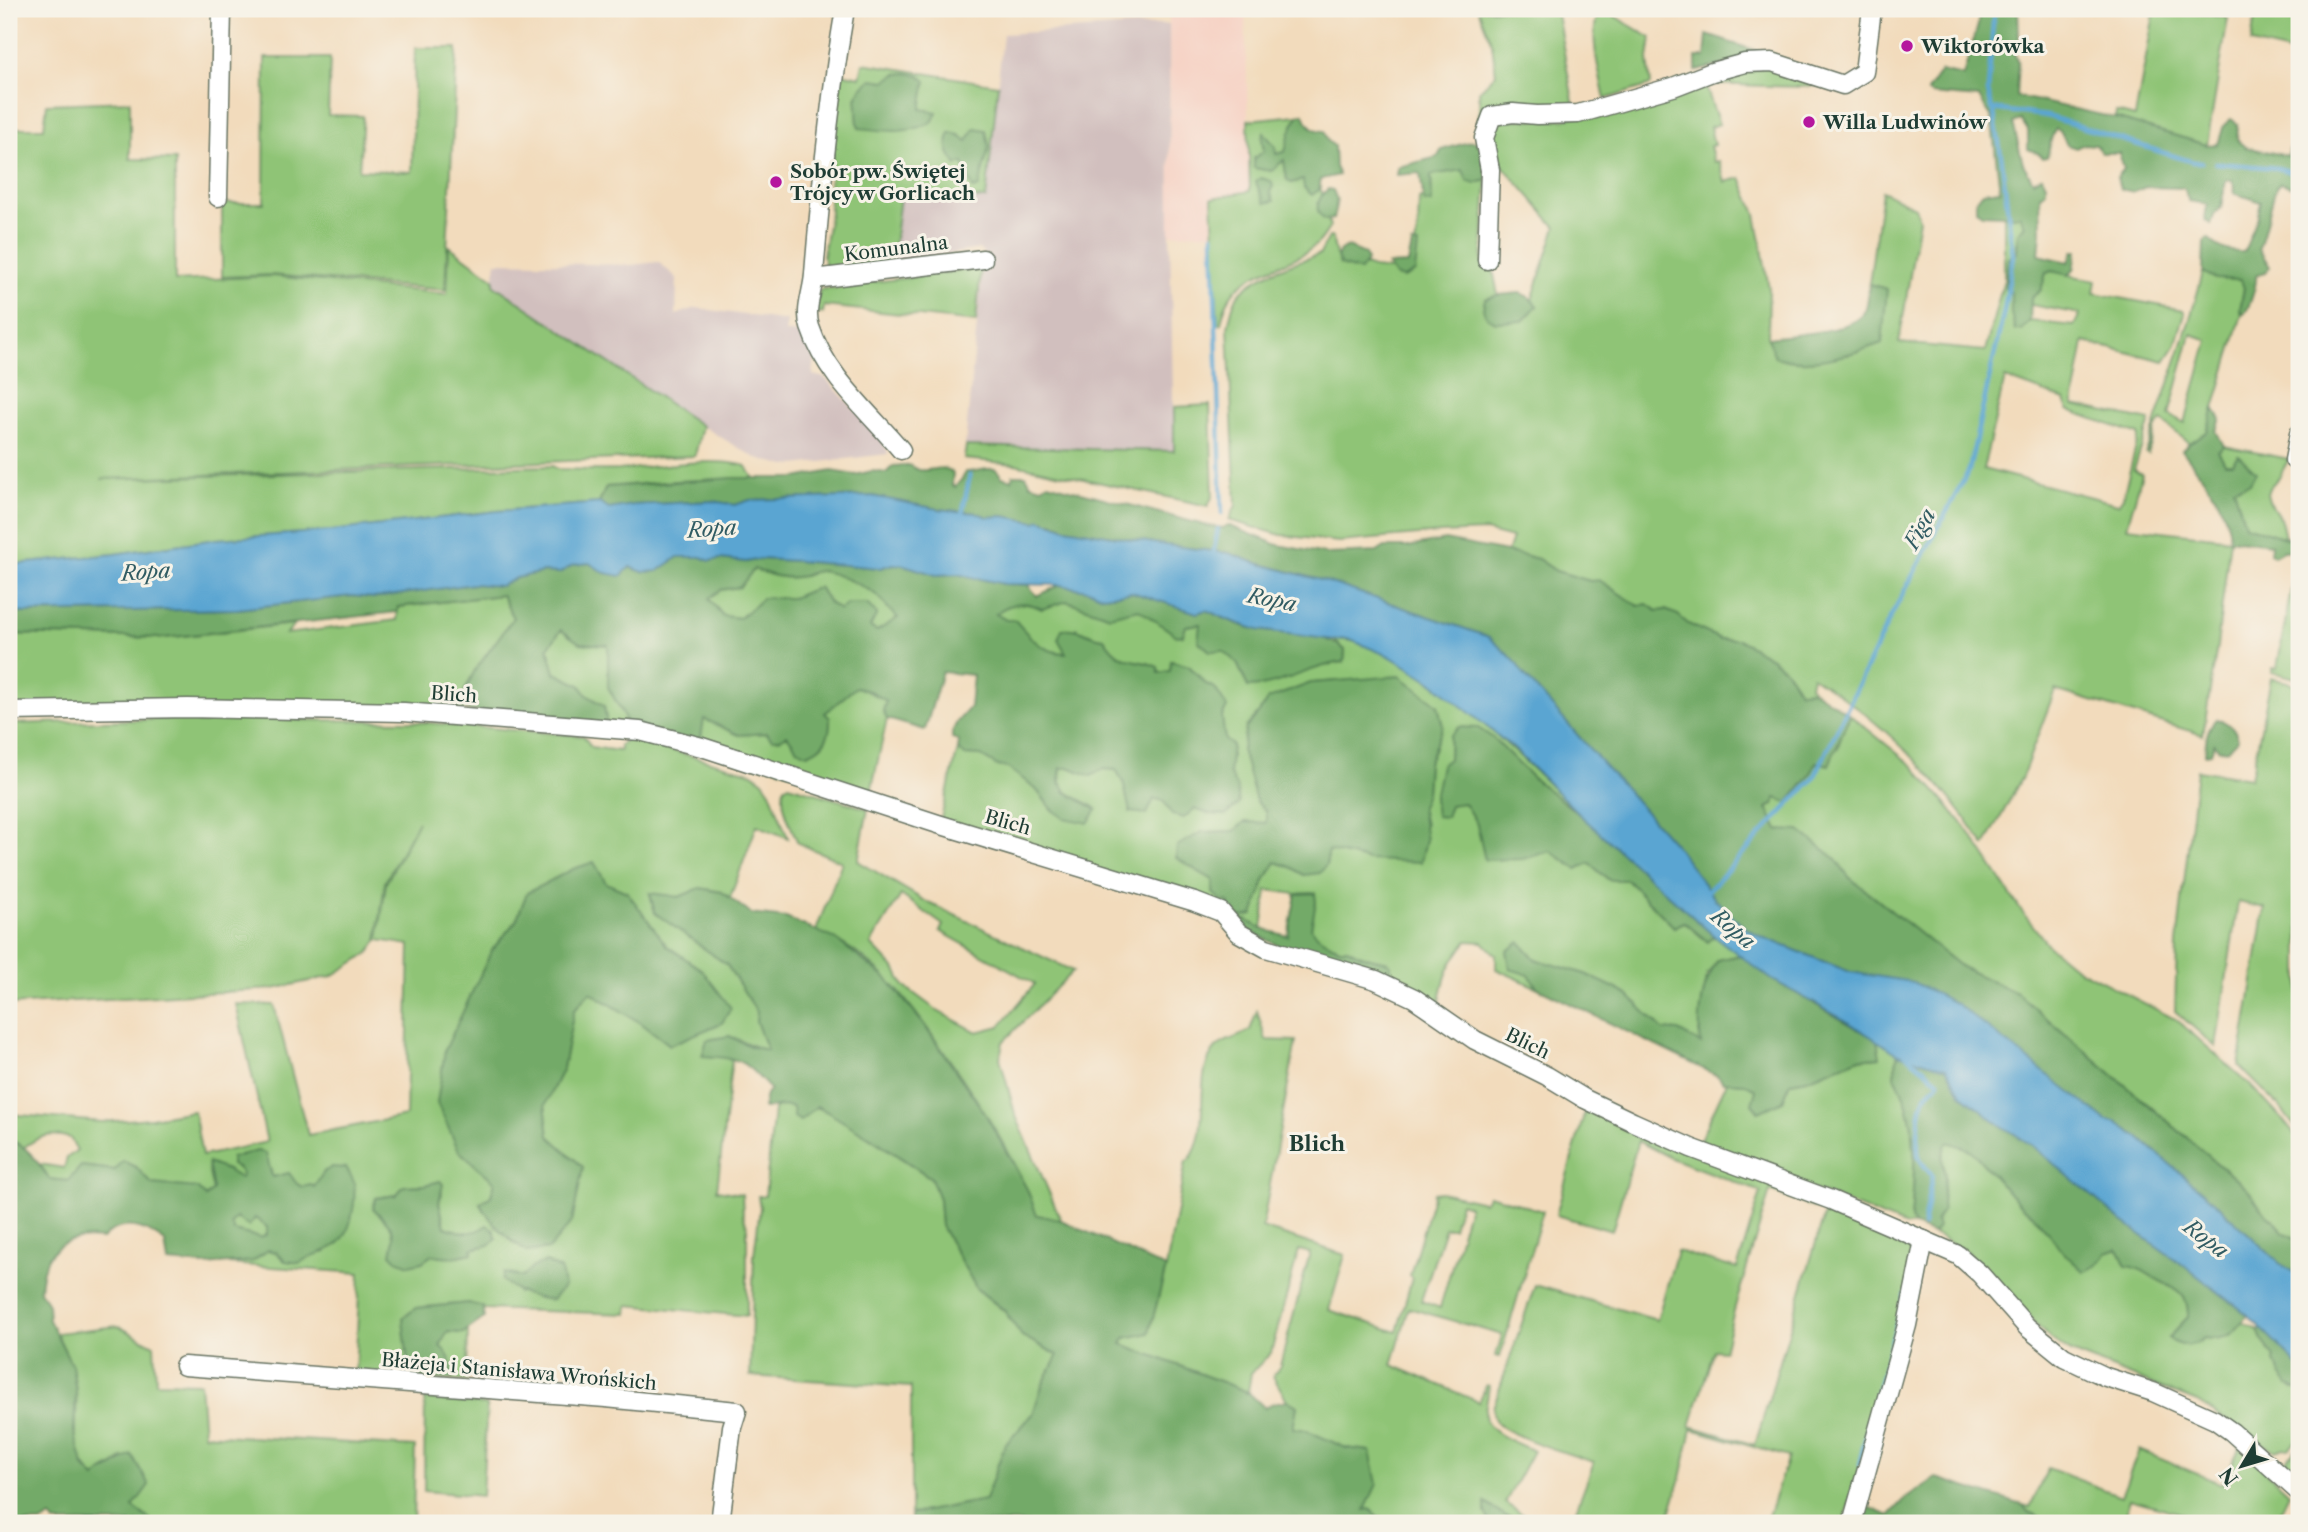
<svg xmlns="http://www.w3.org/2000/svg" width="2308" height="1532" viewBox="0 0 2308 1532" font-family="'Libre Caslon Text',serif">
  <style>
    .built { fill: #f6d2c4 }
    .industrial { fill: #d1bfbe }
    .green { fill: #8fc476; stroke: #578055; stroke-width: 2; fill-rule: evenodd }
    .forest { fill: #73aa67; stroke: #49744e; stroke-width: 2; fill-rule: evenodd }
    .water { fill: #5aa5d2; stroke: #3c7183; stroke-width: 2 }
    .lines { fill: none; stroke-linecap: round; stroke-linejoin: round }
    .stream { stroke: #5aa5d2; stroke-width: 4.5 }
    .minor-casing { stroke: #697464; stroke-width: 21 }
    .minor { stroke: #fff; stroke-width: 18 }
    .poi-dot { fill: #b5179e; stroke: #f7f3e8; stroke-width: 2.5 }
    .labels { text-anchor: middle; stroke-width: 6; stroke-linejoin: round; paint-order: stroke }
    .poi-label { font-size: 19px; font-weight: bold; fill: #1f3d34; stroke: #f7f3e8; text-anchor: start }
    .street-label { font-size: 19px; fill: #1f3d34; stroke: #f7f3e8 }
    .water-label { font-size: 21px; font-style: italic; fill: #315c63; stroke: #f7f3e8 }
    .neighbourhood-label { font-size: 21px; font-weight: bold; fill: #1f3d34; stroke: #f7f3e8 }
  </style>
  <rect width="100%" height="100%" fill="#f7f3e8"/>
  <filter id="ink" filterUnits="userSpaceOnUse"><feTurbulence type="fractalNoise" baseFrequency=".0143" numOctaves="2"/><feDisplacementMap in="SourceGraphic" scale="14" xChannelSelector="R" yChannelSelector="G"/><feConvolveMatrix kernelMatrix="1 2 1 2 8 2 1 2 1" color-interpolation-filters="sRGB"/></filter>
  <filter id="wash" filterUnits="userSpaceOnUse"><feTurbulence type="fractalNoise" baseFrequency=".00686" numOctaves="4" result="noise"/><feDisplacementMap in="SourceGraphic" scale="28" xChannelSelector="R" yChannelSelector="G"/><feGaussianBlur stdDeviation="1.57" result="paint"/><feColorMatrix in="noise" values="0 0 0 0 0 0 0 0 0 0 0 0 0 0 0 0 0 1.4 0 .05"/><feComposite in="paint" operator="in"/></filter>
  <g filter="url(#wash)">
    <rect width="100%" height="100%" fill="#f2dbbc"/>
    <polygon class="built" points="1169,9 1245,9 1250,191 1212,198 1213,233 1170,234"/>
    <g class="industrial">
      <polygon points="1169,24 1170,234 1174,451 965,445 984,254 979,249 892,263 900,195 986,198 1003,34"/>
      <polygon points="496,262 632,265 658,262 677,278 676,315 696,308 787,321 785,332 803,333 815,357 813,375 825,378 883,440 888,454 786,466 754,457 702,426 493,285"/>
    </g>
    <g class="green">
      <polygon points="1478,9 1556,9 1575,111 1479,120 1479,91 1496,74 1492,44"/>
      <polygon points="2133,9 2177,9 2228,18 2207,145 2115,118 2116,112 2135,117 2154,14"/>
      <polygon points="2256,9 2299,9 2299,18 2289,52 2251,43"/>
      <path d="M 1599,14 L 1611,14 L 1651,38 L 1648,59 L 1651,85 L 1605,99 C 1600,77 1588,32 1599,14 Z"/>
      <polygon points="415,48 457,48 445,290 271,275 222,277 222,203 264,203 265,58 330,58 328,115 363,116 359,170 412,172"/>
      <polygon points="863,63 998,85 986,199 900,196 892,263 831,272 825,266 823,255 830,213 829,189 841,73 860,77"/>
      <path d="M 1769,66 L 1831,84 L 1801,87 L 1705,84 L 1719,124 L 1710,127 L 1714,145 L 1710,146 L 1714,162 L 1719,161 L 1725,182 L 1741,178 L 1756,214 L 1769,288 L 1768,338 L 1848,355 L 1886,289 L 1869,284 L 1882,191 L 1915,207 L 1919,219 L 1899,343 L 1985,351 L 2004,279 L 2004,215 L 2020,216 L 2025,226 L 2018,233 L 2011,313 L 2022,330 L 2030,321 L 2074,326 L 2080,314 L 2031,305 L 2031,298 L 2041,290 L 2046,273 L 2052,271 L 2096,281 L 2094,293 L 2183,310 L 2185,313 L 2175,346 L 2165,361 L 2084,342 L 2073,405 L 2150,421 L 2134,470 L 2142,474 L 2127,527 L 2230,539 L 2217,646 L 2203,735 L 2055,690 L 2022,777 L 1985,846 C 1940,778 1880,719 1812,676 L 1810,686 L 1813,690 L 1800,691 L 1785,669 L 1772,658 L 1738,639 L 1720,639 L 1688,624 L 1678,615 L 1666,610 L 1657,611 L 1647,604 L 1638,606 L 1599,580 L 1590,581 L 1556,571 L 1538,559 L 1507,553 L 1512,538 L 1485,531 L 1441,533 L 1339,542 L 1281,535 L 1229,520 L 1236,505 L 1228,327 C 1230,319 1231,309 1235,301 C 1245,277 1297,262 1320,254 L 1329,237 L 1332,237 L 1336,255 L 1373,268 L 1410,272 L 1418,228 L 1419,199 L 1423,197 L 1424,202 L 1432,202 L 1431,175 L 1463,170 L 1487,180 L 1482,263 L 1484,268 L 1493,269 L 1498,295 L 1485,299 C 1483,311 1485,316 1496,322 L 1537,306 L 1532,300 L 1556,227 L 1496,158 L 1491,144 L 1498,120 L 1564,119 ZM 2005,378 L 2065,400 L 2068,410 L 2139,435 L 2123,497 L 2118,504 L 1983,469 Z"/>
      <path d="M 130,101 L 130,159 L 175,160 L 175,281 L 272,276 L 447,294 L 449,246 L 494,279 L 494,285 L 702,426 L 695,456 L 101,479 L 552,466 L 558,469 C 579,469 599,471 619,470 C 655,467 713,456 746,466 L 754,478 L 674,481 L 606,487 L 599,503 L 497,511 L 331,531 L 216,539 L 114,554 L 9,565 L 9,128 L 44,128 L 47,104 Z"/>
      <path d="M 1298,115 L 1290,132 L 1286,152 L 1276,154 L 1262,139 L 1264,151 L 1254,168 L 1271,171 L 1284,160 L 1287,180 L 1291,183 L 1303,180 L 1304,183 L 1319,181 L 1330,227 C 1326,232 1322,240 1317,244 C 1282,275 1230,264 1221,324 L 1218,324 L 1212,198 L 1250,191 L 1248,120 Z"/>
      <polygon points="981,268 976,322 824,306 823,313 815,312 820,289 843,288 859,284"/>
      <path d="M 2203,272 L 2216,279 L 2241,280 L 2244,288 L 2240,310 L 2242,314 L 2207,432 L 2189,443 L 2162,421 L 2156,427 L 2148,454 L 2146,453 C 2165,392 2188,333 2203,272 ZM 2191,334 L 2208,340 L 2185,423 L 2169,415 Z"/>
      <polygon points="1210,405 1213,495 1208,506 1015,464 964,459 966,446 1174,451 1174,407"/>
      <polygon points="2224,446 2289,459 2279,477 2269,488 2267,494 2269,501 2281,520 2285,538 2245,525 2234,488 2250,483 2232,463 2225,464 2218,451"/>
      <polygon points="2298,550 2299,550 2299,679 2272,672 2273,668 2277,668"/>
      <path d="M 754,569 C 770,575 785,580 803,576 C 808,575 813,571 819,571 C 832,571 865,585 875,594 C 884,602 889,611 898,618 L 877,631 L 829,603 L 819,587 L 792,598 L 763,598 L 740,618 L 723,616 L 709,599 L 720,590 L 740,587 Z"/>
      <polygon points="502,595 513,618 474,672 456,709 9,706 9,634 164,638 295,624 286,634 397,620 398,607"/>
      <path d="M 1067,601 C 1090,609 1114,617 1138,609 L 1155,620 L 1183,631 L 1186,626 L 1200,624 L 1237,663 L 1248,687 L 1329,664 L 1344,662 L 1345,650 L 1334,640 C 1400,633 1534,769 1580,815 L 1534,779 L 1493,738 L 1478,728 L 1450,736 L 1449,759 L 1434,797 L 1450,804 L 1464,803 L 1477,824 L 1485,859 L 1523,859 L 1550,851 L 1577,869 L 1589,863 L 1609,880 L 1627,880 L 1674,927 L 1684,922 L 1708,942 L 1714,936 L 1741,955 L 1718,960 L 1707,975 L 1699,1033 L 1702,1044 L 1678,1031 L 1663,1030 L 1628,995 L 1585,974 L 1535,959 L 1520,942 L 1529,975 L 1538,988 L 1496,969 L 1496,955 L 1483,942 L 1467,941 C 1448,964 1444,977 1439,1006 L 1370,971 L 1391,972 L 1389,962 C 1374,959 1363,957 1351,950 C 1345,946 1346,949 1340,948 C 1330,945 1317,937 1311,929 L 1315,893 L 1296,894 L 1267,890 L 1262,929 L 1246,920 L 1240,920 L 1240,917 L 1253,914 L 1266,878 L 1276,862 L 1291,867 L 1304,875 L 1326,865 L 1329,851 L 1367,860 L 1425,825 L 1421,807 L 1426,793 L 1428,763 L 1435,748 L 1370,679 L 1311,683 L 1268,699 L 1258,714 L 1246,727 L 1242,750 L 1256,801 L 1266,811 L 1266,823 L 1245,822 L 1234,831 L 1202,832 L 1192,868 L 1213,880 L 1230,902 L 1222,910 L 940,822 L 958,749 L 965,755 L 981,756 L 998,766 L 1008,768 L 1035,788 L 1052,810 L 1064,818 L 1097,809 C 1080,795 1056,798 1061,768 L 1071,768 L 1091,776 L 1103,769 L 1116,770 C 1135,801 1179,803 1210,814 L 1237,788 L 1229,773 L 1232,745 L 1225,741 L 1215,688 L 1206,684 L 1189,666 L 1171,661 L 1170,671 L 1158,673 L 1149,663 C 1128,661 1115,657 1104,638 L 1093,636 L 1076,628 L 1067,653 C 1042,653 1030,638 1015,620 L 1006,620 L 995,614 C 1009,603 1025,601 1042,609 Z"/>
      <polygon points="561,630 580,643 608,645 608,687 622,712 628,727 607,726 604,705 587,695 580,685 555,673 548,648"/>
      <polygon points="2271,678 2299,685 2299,1132 2279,1106 2239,1066 2265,908 2238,902 2216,1047 2175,1011 2177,944 2197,770 2251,778"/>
      <polygon points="856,686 887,701 883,711 887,719 870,797 700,744 703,718 739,735 767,733 780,739 787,735 797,749 825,713"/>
      <polygon points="1850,715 1913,766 1944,801 1968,830 2020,909 2049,946 2074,967 2177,1020 2249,1084 2282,1119 2299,1140 2299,1241 2283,1233 2277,1223 2264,1212 2247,1189 2017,993 1961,967 1849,877 1835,858 1778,830 1767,809 1773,804 1776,798 1809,777 1817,762 1838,748 1842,731"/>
      <path d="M 194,718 L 197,723 L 206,723 L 209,719 L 407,721 L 584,736 L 591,747 L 620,751 L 620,745 L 627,738 L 753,773 L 763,781 L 770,791 L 788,838 L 757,825 L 730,898 L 722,892 L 700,888 L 679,897 L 650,894 L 655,913 L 727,965 L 758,1012 L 756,1021 L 767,1051 L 729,1036 L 702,1056 L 732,1058 L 717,1190 L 742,1194 L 743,1215 L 747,1226 L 747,1316 L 628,1305 L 627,1314 L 483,1309 L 469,1303 L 416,1308 L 403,1318 L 409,1372 L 413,1378 L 355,1374 L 360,1273 L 228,1264 L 253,1261 L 268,1250 L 276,1252 L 285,1261 L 327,1252 L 324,1172 L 314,1187 L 311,1185 L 303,1187 L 272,1178 L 271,1170 L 258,1151 L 239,1155 L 231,1165 L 239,1169 L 242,1175 L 240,1179 L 213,1165 L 208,1168 L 213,1191 L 205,1197 L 203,1194 L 152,1184 L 136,1167 L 115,1170 L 82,1166 L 68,1181 L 49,1179 L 40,1164 L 64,1168 L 67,1158 L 77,1150 L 70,1138 C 50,1132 39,1136 23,1148 L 9,1140 L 9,1114 L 102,1122 L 151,1118 L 194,1111 L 202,1156 L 267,1142 L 236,1004 L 274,1005 L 308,1135 L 406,1116 L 410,945 L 378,940 L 386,883 L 418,821 L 385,882 L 377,941 L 369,953 L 332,976 L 273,989 L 9,1005 L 9,724 ZM 573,869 L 627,892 L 667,946 L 702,970 L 670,1045 L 641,1023 L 590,992 L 574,1010 L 563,1068 L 545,1105 L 549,1136 L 583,1167 L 572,1222 L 515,1244 L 480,1203 L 491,1196 L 495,1182 L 459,1151 L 492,950 L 516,921 L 527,893 ZM 440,1181 L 442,1194 L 439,1202 L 445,1227 L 466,1234 L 478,1231 L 489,1245 L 472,1249 L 473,1253 L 453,1257 L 432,1255 L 422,1262 L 394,1242 L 391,1224 L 376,1198 L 396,1195 L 404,1186 L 426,1185 ZM 546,1262 L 561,1270 L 518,1293 L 505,1274 L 522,1277 Z"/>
      <path d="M 789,785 L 868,809 L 858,861 L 927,902 L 1073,971 L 1003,1042 L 1000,1058 L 1015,1114 L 1061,1220 L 1037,1215 C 1013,1153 976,1096 937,1042 C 922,1021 906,998 887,979 C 867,959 842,941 816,931 L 842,862 L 798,843 C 791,826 780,807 784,788 ZM 901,895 L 943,925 L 940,931 L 1035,984 L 1000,1026 L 977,1032 L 939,1012 L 904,986 L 896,970 L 871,944 Z"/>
      <path d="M 1257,1011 L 1266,1040 L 1296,1041 L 1262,1228 L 1345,1255 L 1329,1310 L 1397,1332 L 1412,1278 L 1410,1275 L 1434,1193 L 1441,1192 L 1484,1202 L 1489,1195 L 1543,1211 L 1500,1357 L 1496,1356 L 1502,1335 L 1409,1308 L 1392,1365 L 1479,1402 L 1486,1385 L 1489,1386 C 1488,1396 1485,1406 1485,1415 C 1485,1434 1519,1443 1533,1451 L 1505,1503 L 1536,1523 L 1506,1516 L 1486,1503 L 1485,1513 L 1490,1523 L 1385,1523 L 1382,1518 L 1365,1511 L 1370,1451 L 1346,1448 L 1305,1430 L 1293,1428 L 1297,1406 L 1287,1400 L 1273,1376 L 1280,1366 L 1310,1253 L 1299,1250 L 1271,1353 L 1251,1373 L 1248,1392 L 1122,1344 L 1125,1338 L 1149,1333 L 1166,1268 L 1186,1161 L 1189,1160 C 1213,1131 1191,1075 1216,1048 C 1225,1039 1239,1038 1250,1030 ZM 1460,1203 L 1469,1206 L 1440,1308 L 1421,1301 L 1445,1228 L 1453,1228 Z"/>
      <path d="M 1877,1040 L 1898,1054 L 1894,1075 C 1920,1118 1915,1170 1911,1219 L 1914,1226 L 1906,1226 L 1698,1144 L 1727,1082 L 1745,1083 L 1783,1101 L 1791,1082 L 1807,1079 L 1857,1059 L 1879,1057 Z"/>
      <polygon points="784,1105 794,1107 800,1120 816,1107 835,1115 931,1178 939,1199 941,1226 977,1289 1004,1311 1022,1336 1058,1355 1042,1386 1033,1414 1005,1445 985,1500 911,1514 911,1387 750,1376 754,1255 760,1208 758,1196 765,1196 774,1109"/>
      <path d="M 1591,1108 L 1900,1239 L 1908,1247 L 1913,1257 L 1898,1328 L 1877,1403 L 1871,1412 L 1869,1430 L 1844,1523 L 1783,1523 L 1767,1519 L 1788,1457 L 1692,1429 L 1681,1478 L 1667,1523 L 1571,1523 L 1594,1462 C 1575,1456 1508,1436 1497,1423 C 1493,1418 1493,1414 1493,1408 L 1535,1285 L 1657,1320 L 1677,1251 L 1737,1269 L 1761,1192 L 1671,1158 L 1638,1141 L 1612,1231 L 1556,1215 L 1585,1111 ZM 1770,1191 L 1825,1212 L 1755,1445 L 1690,1426 L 1714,1350 L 1724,1351 L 1735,1307 Z"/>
      <path d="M 1949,1142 L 1971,1150 L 2020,1205 L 2037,1219 L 2064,1253 L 2106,1253 L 2118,1249 L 2126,1265 C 2138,1267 2143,1271 2153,1277 C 2172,1289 2189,1289 2188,1317 L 2168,1338 C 2178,1347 2193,1348 2204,1338 C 2219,1340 2236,1337 2242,1322 L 2258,1330 L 2262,1340 L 2275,1357 L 2274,1362 L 2292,1388 L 2299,1390 L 2299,1438 L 2289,1449 L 2284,1448 L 2275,1451 L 2197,1402 L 2071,1352 L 2048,1337 L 1966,1251 L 1933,1234 L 1938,1227 L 1936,1221 C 1940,1207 1945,1191 1945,1176 C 1944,1160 1939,1162 1945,1144 Z"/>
      <polygon points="236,1218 255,1218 267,1227 267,1234 261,1238 234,1231 231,1224"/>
      <path d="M 118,1326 L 154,1345 L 156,1382 L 200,1383 L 204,1434 L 415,1447 L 413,1523 L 155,1523 L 133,1507 L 123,1458 C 114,1467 103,1468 95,1478 C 66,1449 79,1424 76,1390 C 74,1369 66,1352 56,1333 Z"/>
      <polygon points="468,1329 467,1381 452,1380 440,1346 447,1332 463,1333"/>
      <polygon points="425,1399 487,1405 482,1496 424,1491"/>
      <polygon points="2299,1446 2299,1484 2282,1468 2282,1464"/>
      <polygon points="2240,1447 2289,1493 2278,1516 2247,1523 2215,1523 2130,1499 2123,1523 2042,1523 2040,1517 2028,1512 2023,1505 2030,1507 2048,1468 2121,1496 2139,1450 2222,1484"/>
    </g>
    <g class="forest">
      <path d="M 1979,9 L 2018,9 L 2019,39 L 2014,53 L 2018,62 L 2016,96 L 2115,118 L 2207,145 L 2218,144 L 2224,125 L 2231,119 L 2238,124 L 2237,140 L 2245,147 L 2288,156 L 2291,142 L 2299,138 L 2299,189 L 2280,183 L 2276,187 L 2259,249 L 2270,267 L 2265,273 L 2256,275 C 2257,283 2250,308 2244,314 L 2240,310 L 2244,288 L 2241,280 L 2216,279 L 2203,272 L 2204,242 L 2208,238 C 2219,249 2228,252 2244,252 L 2257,219 L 2261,202 L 2234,193 L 2235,188 L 2232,180 L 2226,180 L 2221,207 L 2214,215 L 2211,224 L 2205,220 L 2207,204 L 2189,201 L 2183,188 L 2146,187 L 2134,192 L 2120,189 L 2117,177 L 2124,169 L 2119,153 L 2102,153 L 2095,145 L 2084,144 L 2076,148 L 2067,145 L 2060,131 L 2056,129 C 2049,138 2051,147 2047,157 L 2042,158 L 2038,153 L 2028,149 L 2028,130 L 2020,120 L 2013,123 L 2023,164 L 2033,181 L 2042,176 L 2046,184 L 2046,191 L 2040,195 L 2041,232 L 2039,255 L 2069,262 L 2073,251 L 2077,251 L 2074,270 L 2069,275 L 2052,271 L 2046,273 L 2041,290 L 2031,298 L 2030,321 L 2022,330 L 2015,330 L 2011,313 L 2011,293 L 2005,288 L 2008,258 L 2017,253 L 2018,233 L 2025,225 L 2020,216 L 1982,214 L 1976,210 L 1976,200 L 1983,192 L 2000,190 L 1991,116 L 1979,98 L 1931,94 L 1927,91 L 1941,71 L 1963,76 L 1978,25 Z"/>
      <polygon points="1707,35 1769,55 1696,71 1696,57 1705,57"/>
      <path d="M 906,73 L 919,75 L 926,81 L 921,109 L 937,112 L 933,121 C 911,135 884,131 859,128 C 856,118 858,109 856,98 L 862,88 L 872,79 L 885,81 L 897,74 Z"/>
      <path d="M 2298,75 L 2299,113 L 2296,114 C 2287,101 2290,88 2298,75 Z"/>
      <path d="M 1304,114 C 1307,124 1313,131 1324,131 L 1328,141 L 1334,146 L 1335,167 L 1339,175 L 1321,179 L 1319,190 L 1312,195 L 1304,188 L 1303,180 L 1291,183 L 1287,180 L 1284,160 L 1271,171 L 1254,168 L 1254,158 L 1264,151 L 1262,139 L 1264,133 L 1275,146 L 1276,154 L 1285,152 L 1290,132 L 1298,115 Z"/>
      <path d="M 975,128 L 986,130 L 989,147 L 979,187 L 973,189 L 963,163 L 957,165 C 949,155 944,145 950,133 L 959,135 L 967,141 Z"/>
      <polygon points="1472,141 1481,143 1487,180 1475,184 1467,181 1463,170 1431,175 1432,203 1424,202 1420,173 1397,175 1398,167 1438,157 1441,150"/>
      <polygon points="1261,178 1271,181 1273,186 1270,192 1274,201 1265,203 1257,185 1256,181"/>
      <path d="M 1328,189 L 1333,190 L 1337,200 L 1333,219 L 1325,220 C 1312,211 1318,198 1328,189 Z"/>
      <polygon points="1412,244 1418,245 1415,272 1404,278 1395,276 1388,265 1408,264"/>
      <polygon points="1348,247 1365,254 1367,261 1360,271 1340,265 1337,257 1340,250"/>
      <path d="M 1869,284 L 1887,289 L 1882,343 C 1849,355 1810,368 1775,357 L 1768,338 C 1792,334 1851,333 1864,312 C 1869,305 1868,292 1869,284 Z"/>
      <polygon points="1520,293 1529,297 1537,306 1523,321 1496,322 1487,317 1483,309 1485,299 1498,295"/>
      <path d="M 2214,408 L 2221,419 L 2216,431 L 2224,446 L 2218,451 L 2225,463 L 2232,463 L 2238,455 L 2256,472 L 2250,483 L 2234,488 L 2245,525 L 2285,538 L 2299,535 L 2299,550 L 2283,551 L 2274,556 L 2270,553 L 2271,544 L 2230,539 C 2229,506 2200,475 2182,450 L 2189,443 L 2207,432 Z"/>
      <path d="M 908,465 C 912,466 915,469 919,470 C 932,472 942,463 953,473 L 952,485 L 955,487 L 963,478 L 965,472 C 977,473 984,467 996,469 L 1002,477 L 1012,480 L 1013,475 L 1026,475 L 1031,484 L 1042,487 L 1048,483 L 1204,525 L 1223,528 L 1228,525 L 1278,545 L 1326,554 L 1377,552 L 1385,547 L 1408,547 L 1445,540 L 1527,556 L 1538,559 L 1556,571 L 1590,581 L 1599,580 L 1638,606 L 1647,604 L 1657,611 L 1665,610 L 1678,615 L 1688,624 L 1720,639 L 1738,639 L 1771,658 L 1785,669 L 1800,691 L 1813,690 L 1850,715 L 1829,765 L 1817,762 L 1809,777 L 1788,803 L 1776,798 L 1773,804 L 1767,808 L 1778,830 L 1800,831 L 1835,858 L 1849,877 L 1961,967 L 2017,993 L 2247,1189 L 2264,1212 L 2277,1223 L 2283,1233 L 2299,1241 L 2299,1275 L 2279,1263 L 2218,1205 L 2138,1137 L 2116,1122 L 2107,1121 L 2040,1070 L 1877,977 L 1850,972 L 1762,937 L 1744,927 L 1715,899 L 1676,846 L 1525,676 L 1513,659 L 1489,637 L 1328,582 L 1253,562 L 1229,553 L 1165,545 L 1066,528 L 1052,522 L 1036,522 L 1003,516 L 988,517 L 977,513 L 938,509 L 872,496 L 750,500 L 735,505 L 714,501 L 633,505 L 609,509 L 599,503 L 606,487 L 732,478 L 796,478 L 832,471 L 855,475 L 872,471 L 886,473 L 893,466 Z"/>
      <path d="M 678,557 L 701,557 L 710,561 L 720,559 L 746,562 L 760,559 L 797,561 L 880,568 L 893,564 L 904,565 L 936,575 L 957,574 L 1004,584 L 1028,585 L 1037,596 L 1060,585 L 1092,591 L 1103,596 L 1132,592 L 1197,613 L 1206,610 C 1223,618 1240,626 1259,630 C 1287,636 1322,630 1345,650 L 1344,662 C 1311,665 1281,687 1248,687 L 1237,663 L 1223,651 L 1210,651 L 1198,641 L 1200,624 L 1186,626 L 1183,635 L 1177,636 L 1138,609 L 1110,616 L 1067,601 L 1042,609 C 1027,600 1008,602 996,614 L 1006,620 L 1015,620 C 1030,637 1042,653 1066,653 L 1058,639 L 1062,629 C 1081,627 1087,636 1104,638 C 1122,667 1133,656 1158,667 L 1159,673 L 1170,671 L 1171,661 L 1189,666 L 1206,684 L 1215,688 L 1227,707 L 1222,717 L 1225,740 L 1232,745 L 1229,773 L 1237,788 L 1239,804 L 1226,815 L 1210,814 L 1194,809 L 1184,818 L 1172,815 L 1163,800 L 1154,799 L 1147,814 L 1130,812 L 1123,781 L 1116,770 L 1103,769 L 1091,776 L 1071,768 L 1061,768 L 1059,780 L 1066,792 L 1097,810 L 1088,823 L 1064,818 L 1052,809 L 1035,788 L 1008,768 L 998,766 L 981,756 L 965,755 L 958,749 L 959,741 L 952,738 L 952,732 L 957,722 L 970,707 L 973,675 L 942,672 L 925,730 L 887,719 L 883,711 L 886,701 L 872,692 L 856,687 L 825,713 L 830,718 C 831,737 824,748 807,754 L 797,749 L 787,735 L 780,739 L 772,739 L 766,733 L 739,735 L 704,719 L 700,744 L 628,727 L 622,712 L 608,687 L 608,645 L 580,643 L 561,630 L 548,648 L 555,673 L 580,685 L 587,695 L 604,706 L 607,726 L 456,709 L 474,672 L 513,618 L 502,595 L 398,607 L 397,612 L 164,638 L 9,634 L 9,613 L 237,609 L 351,596 L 374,598 L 473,584 L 500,586 L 516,578 L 543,572 L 560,573 L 573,565 L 589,563 L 605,573 L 630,567 L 643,572 L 658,571 ZM 754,569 C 770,575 785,580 803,576 C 808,575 813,571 819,571 C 832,571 864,586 875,594 C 883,601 889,611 898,618 L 877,631 L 870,627 L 877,614 L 867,604 L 847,604 L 840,610 L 829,603 L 819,587 L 792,598 L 763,598 L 740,618 L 723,616 L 709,599 L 720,590 L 740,587 Z"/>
      <polygon points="1400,676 1438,705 1443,726 1428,763 1426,793 1421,807 1426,840 1421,862 1367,860 1329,851 1326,865 1320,873 1304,875 1291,867 1276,862 1266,878 1253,915 1240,917 1230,911 1229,902 1222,901 1213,893 1213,880 1176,858 1177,846 1202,832 1234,831 1245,822 1266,823 1266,811 1256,801 1242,750 1246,728 1258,714 1268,699 1311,683"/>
      <path d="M 2216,719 C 2228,723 2235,726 2238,739 L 2227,750 L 2219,749 L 2214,744 L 2211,753 L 2205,754 C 2206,740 2206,729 2216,719 Z"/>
      <polygon points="1459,727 1478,728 1493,738 1534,779 1580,815 1714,936 1708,942 1684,922 1674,927 1627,880 1609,880 1589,863 1577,869 1550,851 1523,859 1485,860 1477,824 1464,803 1450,805 1446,817 1436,816 1434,798 1441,765 1449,759 1450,736"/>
      <path d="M 594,862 L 606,883 L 627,892 L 667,946 L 702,970 L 731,1008 L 722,1023 L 670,1045 L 641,1023 L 590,992 L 574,1010 L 563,1068 L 545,1105 L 549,1136 L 583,1167 L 572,1222 L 549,1249 L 527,1252 C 510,1241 490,1222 480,1203 L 491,1196 L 495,1182 L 459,1151 L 437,1103 L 445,1050 L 492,950 L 516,921 L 527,893 L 573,869 Z"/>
      <path d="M 700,888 L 722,892 L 751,914 L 786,918 L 834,938 L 887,979 L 922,1022 L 986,1115 L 1027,1189 L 1037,1215 L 1061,1220 L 1166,1268 L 1149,1333 L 1125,1338 L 1122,1344 L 1248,1392 L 1245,1393 L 1249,1393 L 1265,1408 L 1273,1403 L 1287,1400 L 1297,1406 L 1293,1428 L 1306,1430 L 1346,1448 L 1370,1451 L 1377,1484 L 1365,1510 L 1370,1509 L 1385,1523 L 911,1523 L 911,1514 L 985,1500 L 1005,1445 L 1033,1414 L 1042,1386 L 1058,1355 L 1022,1336 L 1004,1310 L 977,1289 L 941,1226 L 939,1199 L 931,1178 L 881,1144 L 817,1106 L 800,1121 L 794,1117 L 793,1107 C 782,1104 774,1109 763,1108 L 766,1094 L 770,1089 C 742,1060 744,1058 702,1056 L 707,1040 L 729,1036 L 752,1047 L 767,1050 L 756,1021 L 757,1012 L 727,965 L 655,913 L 650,893 L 679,897 Z"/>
      <path d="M 1315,893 L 1316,902 L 1311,928 C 1317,937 1330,945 1340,948 C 1346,949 1345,946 1351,950 C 1363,957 1374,960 1389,962 L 1392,972 L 1370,971 L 1344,964 L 1324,955 L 1304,954 L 1282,947 L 1240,927 L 1240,920 L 1246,920 L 1262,929 L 1288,936 L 1296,894 Z"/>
      <path d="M 1520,942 L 1535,959 L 1585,974 L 1615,988 L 1628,995 L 1663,1030 L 1678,1031 L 1701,1044 C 1697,1016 1702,983 1718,960 L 1741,955 L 1771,979 L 1877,1040 L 1880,1057 L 1857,1059 L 1807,1079 L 1791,1082 L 1783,1101 L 1759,1112 L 1752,1104 L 1756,1090 L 1745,1083 L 1723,1082 L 1718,1076 L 1538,988 L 1529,975 L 1510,969 L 1507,951 Z"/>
      <path d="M 1898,1054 L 1946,1067 L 1961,1094 L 1999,1124 L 2033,1146 L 2123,1222 L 2190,1270 L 2248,1315 C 2233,1333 2230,1341 2204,1338 C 2193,1348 2179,1347 2168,1338 L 2188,1317 C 2189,1289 2172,1289 2153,1277 C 2143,1271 2138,1267 2126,1266 L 2118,1249 L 2106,1253 C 2101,1264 2094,1268 2083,1271 L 2064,1253 L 2037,1219 L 2020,1205 L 1971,1150 L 1949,1142 L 1946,1144 C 1939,1162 1944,1160 1945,1177 C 1945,1189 1940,1199 1943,1211 L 1936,1221 L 1938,1227 L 1933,1234 L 1914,1226 L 1911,1219 C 1915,1171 1920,1118 1894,1075 Z"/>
      <path d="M 9,1140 C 28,1145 39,1164 49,1179 L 68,1181 L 81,1166 L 115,1170 L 123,1161 L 136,1167 L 152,1184 L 197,1188 L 206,1197 L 213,1190 L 208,1163 L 227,1170 L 240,1178 L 242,1175 L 239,1169 L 231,1165 L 231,1158 L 258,1151 L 266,1153 L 272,1177 L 289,1173 L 297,1184 L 303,1187 L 311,1185 L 314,1187 L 324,1172 L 332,1167 L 346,1168 C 349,1173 353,1178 354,1183 C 356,1200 352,1231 339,1243 C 327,1254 312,1253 300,1263 L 285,1261 L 276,1252 L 268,1250 L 253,1261 L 205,1265 L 168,1262 L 165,1242 C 145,1227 121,1218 102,1239 C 61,1234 42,1251 40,1291 L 48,1304 L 49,1320 L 72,1365 L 76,1392 L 74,1432 L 84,1467 L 95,1478 C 102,1470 108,1471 116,1465 C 122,1462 125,1458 132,1455 L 149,1485 L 133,1507 L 155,1523 L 55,1523 L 51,1517 L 41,1523 L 14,1523 L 9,1513 ZM 236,1218 L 249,1226 L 255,1218 L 267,1227 L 267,1234 L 261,1238 L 234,1231 L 231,1224 Z"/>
      <path d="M 440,1181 L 443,1184 L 439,1203 L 445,1227 C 462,1233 472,1236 487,1225 L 494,1230 L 496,1239 L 489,1245 L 472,1249 L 473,1253 L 453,1257 L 432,1255 L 422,1262 L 409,1265 L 397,1260 L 391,1254 C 398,1225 390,1227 373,1208 L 376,1198 L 396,1195 L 404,1186 L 426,1185 Z"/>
      <path d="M 546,1262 L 561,1270 L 564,1286 L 552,1300 C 531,1298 518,1293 502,1280 L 504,1273 L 522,1277 L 533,1267 Z"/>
      <path d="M 469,1303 L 483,1307 L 484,1318 L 463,1333 L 447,1332 L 440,1346 C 451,1356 453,1366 452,1380 L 413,1378 L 409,1372 L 403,1318 L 416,1308 Z"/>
      <polygon points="2263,1328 2297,1364 2299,1369 2299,1390 2287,1384 2274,1362 2275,1357 2262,1340 2258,1330"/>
      <polygon points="1936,1478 2023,1505 2028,1512 2040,1517 2042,1523 1858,1523 1862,1504 1889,1516 1905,1499"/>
      <polygon points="1485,1503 1506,1516 1535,1523 1490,1523 1485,1513"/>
    </g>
    <polygon class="water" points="872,496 938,509 977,513 988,517 1003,516 1036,522 1040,519 1066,528 1165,545 1229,553 1253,562 1328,582 1489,637 1513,659 1525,676 1676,846 1715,899 1744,927 1762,937 1850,972 1913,982 1957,1004 2107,1121 2116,1122 2138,1137 2218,1205 2279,1263 2299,1275 2299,1369 2289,1356 2248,1315 2190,1270 2123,1222 2033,1146 1999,1124 1961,1094 1946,1068 1898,1054 1848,1022 1771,979 1714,936 1580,815 1513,748 1429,680 1389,656 1348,639 1334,640 1258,630 1231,621 1206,610 1197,613 1132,592 1103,596 1092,591 1060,585 1004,584 957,574 936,575 904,565 893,564 880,568 797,561 760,559 746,562 720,559 710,561 701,557 678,557 658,571 643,572 630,567 621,576 605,573 589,563 573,565 560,573 543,572 516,578 501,586 473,584 374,598 352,596 237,609 9,613 9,565 114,554 216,539 331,531 497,511 599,503 609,509 633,505 714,501 735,505 750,500"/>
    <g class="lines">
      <g class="stream">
        <polyline points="1994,9 1988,91 1992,109 2047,116 2193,162 2202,162"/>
        <polyline points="2216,163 2277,168 2299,174"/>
        <polyline points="1213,235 1222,513"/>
        <polyline points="962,515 970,475"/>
        <polyline points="1213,555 1218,529"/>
        <polyline points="1705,894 1814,778 1891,616 1969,470 2004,311 2013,256 2002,161 1994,113"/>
        <path d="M 1904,1053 L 1939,1081 C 1935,1088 1929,1091 1925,1097 C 1919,1105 1916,1148 1919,1157 C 1922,1164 1928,1170 1932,1176 L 1923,1226"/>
        <polyline points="1859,1465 1871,1415 1905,1294"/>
      </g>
    </g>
  </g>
  <g filter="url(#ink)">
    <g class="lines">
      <defs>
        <g id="minor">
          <path d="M 845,9 C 830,96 821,186 814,274 C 813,292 804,309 810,327 C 826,376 869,412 901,450"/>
          <polyline points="218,197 222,9"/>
          <polyline points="1487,260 1490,170 1484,138 1492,116 1513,113 1537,115 1578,114 1673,87 1712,72 1745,63 1772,62 1843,85 1864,72 1872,9"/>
          <polyline points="814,279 983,259"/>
          <polyline points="2294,460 2299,434"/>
          <polyline points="9,711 188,708 404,712 640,731 702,747 938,824 1195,902 1221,912 1239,933 1266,948 1376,980 1414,998 1475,1040 1547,1076 1585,1099 1633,1122 1691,1148 1831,1200 1958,1255 1980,1274 2027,1327 2064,1357 2106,1377 2153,1392 2215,1420 2232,1432 2299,1492"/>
          <polyline points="184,1366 606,1398 737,1411 732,1427 720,1523"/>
          <polyline points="1852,1523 1907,1325 1924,1240"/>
        </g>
      </defs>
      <use href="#minor" class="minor-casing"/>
      <use href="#minor" class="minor"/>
    </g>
  </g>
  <g class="poi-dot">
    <circle cx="1907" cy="46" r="7"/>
    <circle cx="1809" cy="122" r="7"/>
    <circle cx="776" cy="182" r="7"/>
  </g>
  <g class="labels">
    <g class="poi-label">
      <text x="1921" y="53">Wiktorówka</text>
      <text x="1823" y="129">Willa Ludwinów</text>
      <text x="790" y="178">Sobór pw. Świętej<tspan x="790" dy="22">Trójcy w Gorlicach</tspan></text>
    </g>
    <g class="street-label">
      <text transform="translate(896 248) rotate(-7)" y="7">Komunalna</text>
      <text transform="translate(454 694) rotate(4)" y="7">Blich</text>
      <text transform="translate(1008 822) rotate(16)" y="7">Blich</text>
      <text transform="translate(1528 1043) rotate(26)" y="7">Blich</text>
      <text transform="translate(519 1371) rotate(5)" y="7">Błażeja i Stanisława Wrońskich</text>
    </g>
    <g class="water-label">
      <text transform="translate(712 529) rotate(-4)" y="7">Ropa</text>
      <text transform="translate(1920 529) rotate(-62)" y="7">Figa</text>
      <text transform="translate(146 572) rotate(-4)" y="7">Ropa</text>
      <text transform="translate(1272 600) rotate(11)" y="7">Ropa</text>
      <text transform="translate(1733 929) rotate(40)" y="7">Ropa</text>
      <text transform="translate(2206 1239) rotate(37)" y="7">Ropa</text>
    </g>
    <g class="neighbourhood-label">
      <text x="1317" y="1151">Blich</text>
    </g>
  </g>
  <rect width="2308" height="1532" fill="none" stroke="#f7f3e8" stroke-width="35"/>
  <g transform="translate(2242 1466) rotate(232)" stroke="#f7f3e8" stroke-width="5" paint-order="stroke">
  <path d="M0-5L12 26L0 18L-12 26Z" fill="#1f3d34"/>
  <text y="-10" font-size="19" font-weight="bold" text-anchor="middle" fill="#1f3d34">N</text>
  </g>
</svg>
